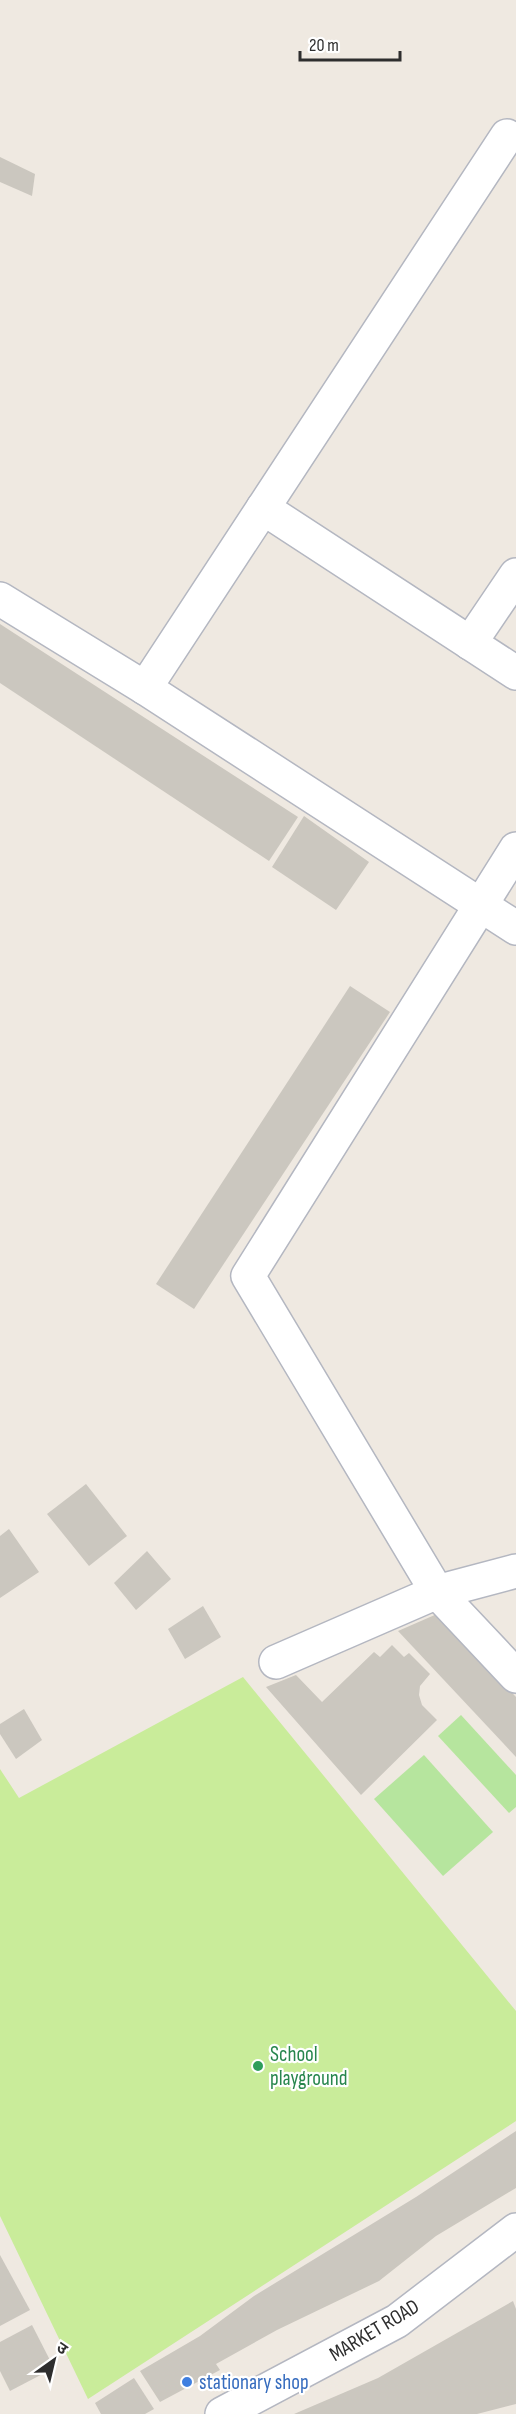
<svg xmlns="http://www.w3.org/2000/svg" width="516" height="2414" viewBox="0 0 516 2414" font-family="'Sofia Sans Condensed','Noto Sans Devanagari',sans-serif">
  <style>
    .green { fill: #b6e59e }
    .pitch { fill: #c9ec9a }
    .building { fill: #cbc7bf }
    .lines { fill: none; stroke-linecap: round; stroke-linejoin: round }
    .minor-casing { stroke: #b4b7c1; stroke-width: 36 }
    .tertiary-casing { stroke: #b4b7c1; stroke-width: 36 }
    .minor { stroke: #fff; stroke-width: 33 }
    .tertiary { stroke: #fff; stroke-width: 33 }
    .leisure-dot { fill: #2e9e5b; stroke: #fff; stroke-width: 2 }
    .shop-dot { fill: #3f7fe0; stroke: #fff; stroke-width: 2 }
    .labels { text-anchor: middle; stroke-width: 4.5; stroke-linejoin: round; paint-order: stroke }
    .leisure-label { font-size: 21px; fill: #27864d; stroke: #fff; text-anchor: start }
    .street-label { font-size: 21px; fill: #2e2e2e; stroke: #fff }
    .shop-label { font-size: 21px; fill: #366cbe; stroke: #fff; text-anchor: start }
  </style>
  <rect width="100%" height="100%" fill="#efe9e1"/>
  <g class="green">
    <polygon points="461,1715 516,1775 516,1807 509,1813 438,1736"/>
    <polygon points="424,1755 493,1832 443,1876 374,1799"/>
  </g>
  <polygon class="pitch" points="243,1677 516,2011 516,2121 88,2399 0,2216 0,1769 19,1798"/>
  <g class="building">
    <polygon points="0,157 35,174 32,196 0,182"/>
    <polygon points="0,624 298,817 269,861 0,683"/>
    <polygon points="304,816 369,862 336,910 272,867"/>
    <polygon points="350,986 390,1012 194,1309 156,1284"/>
    <polygon points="86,1484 127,1536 89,1566 47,1514"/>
    <polygon points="9,1529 39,1572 0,1598 0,1536"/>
    <polygon points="147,1551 171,1579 136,1610 114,1583"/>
    <polygon points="203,1606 221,1637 185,1659 168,1629"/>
    <polygon points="437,1614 516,1697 516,1757 398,1631"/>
    <polygon points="392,1645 404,1657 409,1653 430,1674 420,1686 419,1695 422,1705 437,1720 361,1795 266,1687 296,1675 322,1702 374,1652 380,1657"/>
    <polygon points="24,1709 42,1740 16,1759 0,1734 0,1724"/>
    <polygon points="516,2131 516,2188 436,2236 379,2281 277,2330 216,2364 220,2370 160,2402 140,2371 200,2336 254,2296 416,2197"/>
    <polygon points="0,2255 30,2310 0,2326"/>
    <polygon points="513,2301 516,2309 516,2404 477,2414 294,2414 378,2378"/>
    <polygon points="32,2325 54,2368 10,2391 0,2371 0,2342"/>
    <polygon points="134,2378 154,2409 145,2414 101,2414 95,2403"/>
  </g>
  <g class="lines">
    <defs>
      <g id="minor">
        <polyline points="263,508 516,673"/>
        <polyline points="0,599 145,688 516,928"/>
        <polyline points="470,643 516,575"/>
        <polyline points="145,688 507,136"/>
        <polyline points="516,849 248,1276 437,1592 516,1676"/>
        <polyline points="276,1662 437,1592 516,1571"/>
      </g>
      <polyline id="tertiary" points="222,2414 397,2321 516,2230"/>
    </defs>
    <use href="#minor" class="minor-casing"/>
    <use href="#tertiary" class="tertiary-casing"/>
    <use href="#minor" class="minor"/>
    <use href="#tertiary" class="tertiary"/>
  </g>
  <circle class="leisure-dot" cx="258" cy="2066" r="6"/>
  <circle class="shop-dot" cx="187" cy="2382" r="6"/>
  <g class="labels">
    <g class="leisure-label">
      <text x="270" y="2061">School<tspan x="270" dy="24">playground</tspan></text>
    </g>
    <g class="street-label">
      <text transform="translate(374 2330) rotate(-31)" y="7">MARKET ROAD</text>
    </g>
    <g class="shop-label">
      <text x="199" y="2389">stationary shop</text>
    </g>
  </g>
  <g transform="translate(54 2360) rotate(34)" stroke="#ffffff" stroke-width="4.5" paint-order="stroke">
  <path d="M0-4.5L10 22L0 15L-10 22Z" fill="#2e2e2e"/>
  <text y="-9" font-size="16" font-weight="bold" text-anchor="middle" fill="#2e2e2e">उ</text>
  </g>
  <path d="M300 51v9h100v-9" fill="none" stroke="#2e2e2e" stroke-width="3"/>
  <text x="309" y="51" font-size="18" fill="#2e2e2e" stroke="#ffffff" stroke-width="4.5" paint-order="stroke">20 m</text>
</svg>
